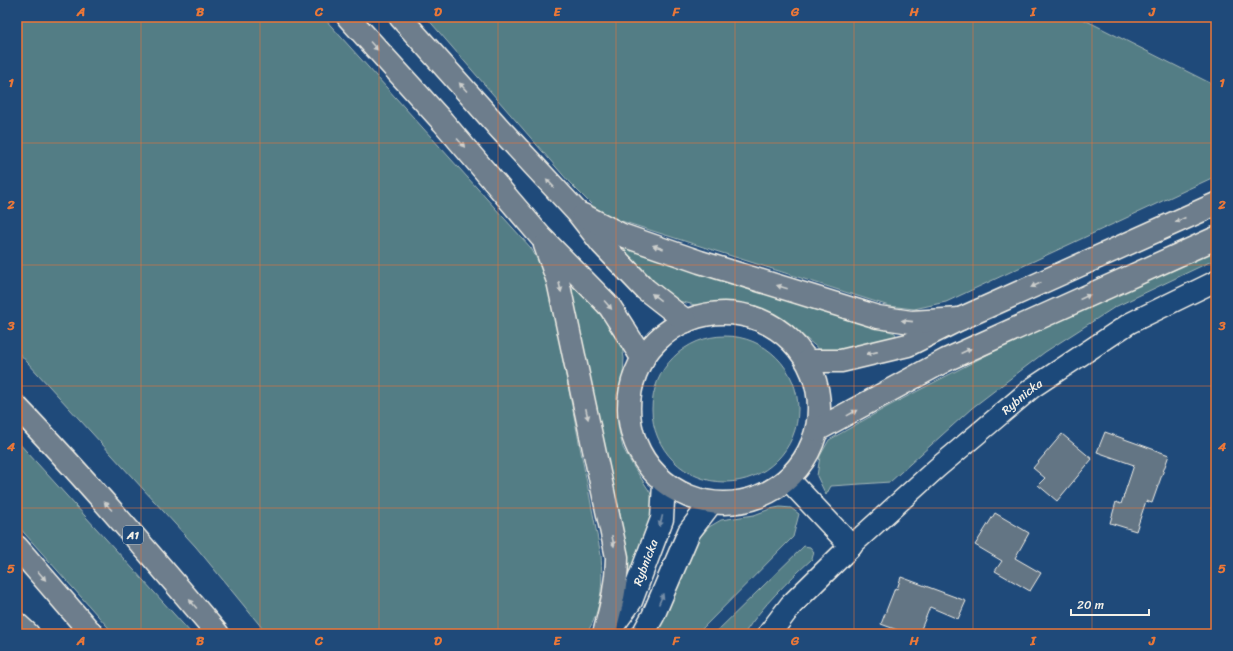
<svg xmlns="http://www.w3.org/2000/svg" width="1233" height="651" viewBox="0 0 1233 651" font-family="Sriracha,sans-serif">
  <style>
    .green { fill: #537d85; stroke: #a4b7b6 }
    .building { fill: #647484; stroke: #f4f1e8 }
    .lines { fill: none; stroke-linecap: round; stroke-linejoin: round }
    .minor-casing { stroke: #f4f1e8; stroke-width: 23 }
    .tertiary-casing { stroke: #f4f1e8; stroke-width: 25 }
    .primary-casing { stroke: #f4f1e8; stroke-width: 25 }
    .motorway-casing { stroke: #f4f1e8; stroke-width: 25 }
    .minor { stroke: #1f4a7a; stroke-width: 20 }
    .tertiary { stroke: #1f4a7a; stroke-width: 22 }
    .primary { stroke: #6d7d8c; stroke-width: 22 }
    .motorway { stroke: #6d7d8c; stroke-width: 22 }
    .oneway { fill: #cccecc }
    .oneway2 { fill: #748da6 }
    .grid { fill: none; stroke: #ea7738; stroke-width: 1; stroke-opacity: 0.55 }
    .labels { text-anchor: middle; stroke-width: 3; stroke-linejoin: round; paint-order: stroke }
    .shield { fill: #1f4a7a; stroke: #b4bfc7; stroke-width: 1 }
    .shield-label { font-size: 11px; font-weight: bold; fill: #f4f1e8 }
    .street-label { font-size: 12px; fill: #f4f1e8; stroke: #1f4a7a }
    .neatline { fill: none; stroke: #ea7738; stroke-width: 1.5 }
    .grid-label { font-size: 13px; text-anchor: middle; font-weight: bold; fill: #ea7738 }
  </style>
  <rect width="100%" height="100%" fill="#1f4a7a"/>
  <filter id="ink" filterUnits="userSpaceOnUse"><feTurbulence type="fractalNoise" baseFrequency=".025" numOctaves="2"/><feDisplacementMap in="SourceGraphic" scale="8" xChannelSelector="R" yChannelSelector="G"/><feConvolveMatrix kernelMatrix="1 2 1 2 8 2 1 2 1" color-interpolation-filters="sRGB"/></filter>
  <g filter="url(#ink)">
    <g class="green">
      <path d="M 17,17 L 323,17 L 531,248 L 544,272 L 551,298 L 601,555 C 603,583 602,611 586,634 L 267,634 L 196,547 L 17,351 Z"/>
      <polygon points="426,17 1079,17 1216,86 1216,176 946,302 914,309 889,306 615,219 593,206 569,182"/>
      <polygon points="623,246 895,333 896,335 894,339 832,352 820,350 783,319 757,308 739,303 723,302 695,305 670,299 619,247"/>
      <polygon points="1216,249 1216,259 1115,307 1045,352 972,408 890,482 831,486 826,495 817,476 820,456 829,440 887,407 1025,335"/>
      <polygon points="573,287 578,287 617,336 622,347 624,358 623,375 617,395 617,418 619,431 623,448 633,466 650,492 653,501 653,514 631,575 628,573 572,292"/>
      <circle cx="725" cy="409" r="73"/>
      <polygon points="17,441 27,452 192,634 114,634 17,525"/>
      <polygon points="780,507 791,508 799,514 793,537 697,634 656,634 666,615 692,549 700,537 709,527 721,520 754,515 770,509"/>
      <path d="M 804,546 L 810,547 L 814,552 L 812,559 C 787,582 763,605 744,634 L 714,634 Z"/>
    </g>
    <g class="building">
      <polygon points="1105,432 1169,455 1152,503 1146,501 1136,531 1110,523 1116,502 1121,504 1134,465 1097,452"/>
      <polygon points="1062,434 1092,459 1057,501 1038,485 1045,478 1033,468"/>
      <polygon points="995,513 1029,533 1015,558 1041,573 1030,591 995,571 1002,561 975,545"/>
      <polygon points="901,577 966,601 958,619 930,607 919,634 908,634 881,624 895,588 897,589"/>
    </g>
    <g class="lines">
      <defs>
        <g id="minor">
          <path id="s1" d="M 851,546 L 937,468 L 1032,388 L 1130,323 L 1216,281"/>
        </g>
        <g id="tertiary">
          <path id="s2" d="M 607,634 L 631,601 L 662,519 L 664,483"/>
          <polyline points="643,634 653,616 689,532 711,503"/>
          <polyline points="769,634 791,605 851,546 788,479"/>
        </g>
        <g id="primary">
          <circle cx="724" cy="408" r="95"/>
          <polyline points="808,361 841,361 908,345 960,319 1216,204"/>
          <polyline points="817,430 946,360 1216,238"/>
        </g>
        <g id="motorway">
          <polyline points="348,17 443,122 541,237 610,307 643,359"/>
          <polyline points="400,17 500,129 577,212 602,244 645,289 686,321"/>
          <polyline points="583,215 622,235 700,262 878,317 911,322 960,319"/>
          <path d="M 545,245 L 558,281 L 617,557 C 617,586 611,607 604,634"/>
          <path d="M 17,407 C 87,480 153,557 218,634"/>
          <polyline points="17,547 92,634"/>
          <polyline points="17,624 28,634"/>
        </g>
      </defs>
      <use href="#minor" class="minor-casing"/>
      <use href="#tertiary" class="tertiary-casing"/>
      <use href="#primary" class="primary-casing"/>
      <use href="#motorway" class="motorway-casing"/>
      <use href="#minor" class="minor"/>
      <use href="#tertiary" class="tertiary"/>
      <use href="#primary" class="primary"/>
      <use href="#motorway" class="motorway"/>
    </g>
    <defs><path id="oneway-solid" d="M-6-.8H1V-3.2L6.5 0L1 3.2V.8H-6Z"/></defs>
    <g class="oneway">
      <use href="#oneway-solid" transform="translate(374 46) rotate(48)"/>
      <use href="#oneway-solid" transform="translate(463 87) rotate(-132)"/>
      <use href="#oneway-solid" transform="translate(461 143) rotate(49)"/>
      <use href="#oneway-solid" transform="translate(550 183) rotate(-133)"/>
      <use href="#oneway-solid" transform="translate(1180 220) rotate(156)"/>
      <use href="#oneway-solid" transform="translate(658 247) rotate(-161)"/>
      <use href="#oneway-solid" transform="translate(1036 285) rotate(156)"/>
      <use href="#oneway-solid" transform="translate(560 287) rotate(77)"/>
      <use href="#oneway-solid" transform="translate(782 287) rotate(-163)"/>
      <use href="#oneway-solid" transform="translate(656 297) rotate(-142)"/>
      <use href="#oneway-solid" transform="translate(1085 297) rotate(-24)"/>
      <use href="#oneway-solid" transform="translate(608 305) rotate(49)"/>
      <use href="#oneway-solid" transform="translate(907 321) rotate(-174)"/>
      <use href="#oneway-solid" transform="translate(966 351) rotate(-24)"/>
      <use href="#oneway-solid" transform="translate(872 353) rotate(167)"/>
      <use href="#oneway-solid" transform="translate(852 413) rotate(-29)"/>
      <use href="#oneway-solid" transform="translate(587 414) rotate(78)"/>
      <use href="#oneway-solid" transform="translate(108 506) rotate(-132)"/>
      <use href="#oneway-solid" transform="translate(613 541) rotate(79)"/>
      <use href="#oneway-solid" transform="translate(42 576) rotate(49)"/>
      <use href="#oneway-solid" transform="translate(193 604) rotate(-130)"/>
    </g>
    <g class="oneway2">
      <use href="#oneway-solid" transform="translate(661 521) rotate(105)"/>
      <use href="#oneway-solid" transform="translate(661 599) rotate(-67)"/>
    </g>
  </g>
  <path class="grid" d="M 141,17 L 141,634M 260,17 L 260,634M 379,17 L 379,634M 498,17 L 498,634M 616,17 L 616,634M 735,17 L 735,634M 854,17 L 854,634M 973,17 L 973,634M 1092,17 L 1092,634M 17,143 L 1216,143M 17,265 L 1216,265M 17,386 L 1216,386M 17,508 L 1216,508"/>
  <g class="labels">
    <rect class="shield" x="123" y="526" width="20" height="18" rx="3"/>
    <g class="shield-label">
      <text x="133" y="539">A1</text>
    </g>
    <g class="street-label">
      <text dy="4" stroke="none"><textPath href="#s1" startOffset="227">Rybnicka</textPath></text>
      <text dy="4" stroke="none"><textPath href="#s2" startOffset="82">Rybnicka</textPath></text>
    </g>
  </g>
  <rect width="1233" height="651" fill="none" stroke="#1f4a7a" stroke-width="44"/>
  <path d="M1071 609v6h78v-6" fill="none" stroke="#f4f1e8" stroke-width="2"/>
  <text x="1077" y="609" font-size="12" fill="#f4f1e8" stroke="#1f4a7a" stroke-width="3" paint-order="stroke">20 m</text>
  <rect x="22" y="22" width="1189" height="607" class="neatline"/>
  <g class="grid-label">
    <text x="81" y="16">A</text>
    <text x="200" y="16">B</text>
    <text x="319" y="16">C</text>
    <text x="438" y="16">D</text>
    <text x="557" y="16">E</text>
    <text x="676" y="16">F</text>
    <text x="795" y="16">G</text>
    <text x="914" y="16">H</text>
    <text x="1033" y="16">I</text>
    <text x="1152" y="16">J</text>
    <text x="11" y="87">1</text>
    <text x="1222" y="87">1</text>
    <text x="11" y="209">2</text>
    <text x="1222" y="209">2</text>
    <text x="11" y="330">3</text>
    <text x="1222" y="330">3</text>
    <text x="11" y="451">4</text>
    <text x="1222" y="451">4</text>
    <text x="11" y="573">5</text>
    <text x="1222" y="573">5</text>
    <text x="81" y="645">A</text>
    <text x="200" y="645">B</text>
    <text x="319" y="645">C</text>
    <text x="438" y="645">D</text>
    <text x="557" y="645">E</text>
    <text x="676" y="645">F</text>
    <text x="795" y="645">G</text>
    <text x="914" y="645">H</text>
    <text x="1033" y="645">I</text>
    <text x="1152" y="645">J</text>
  </g>
</svg>
